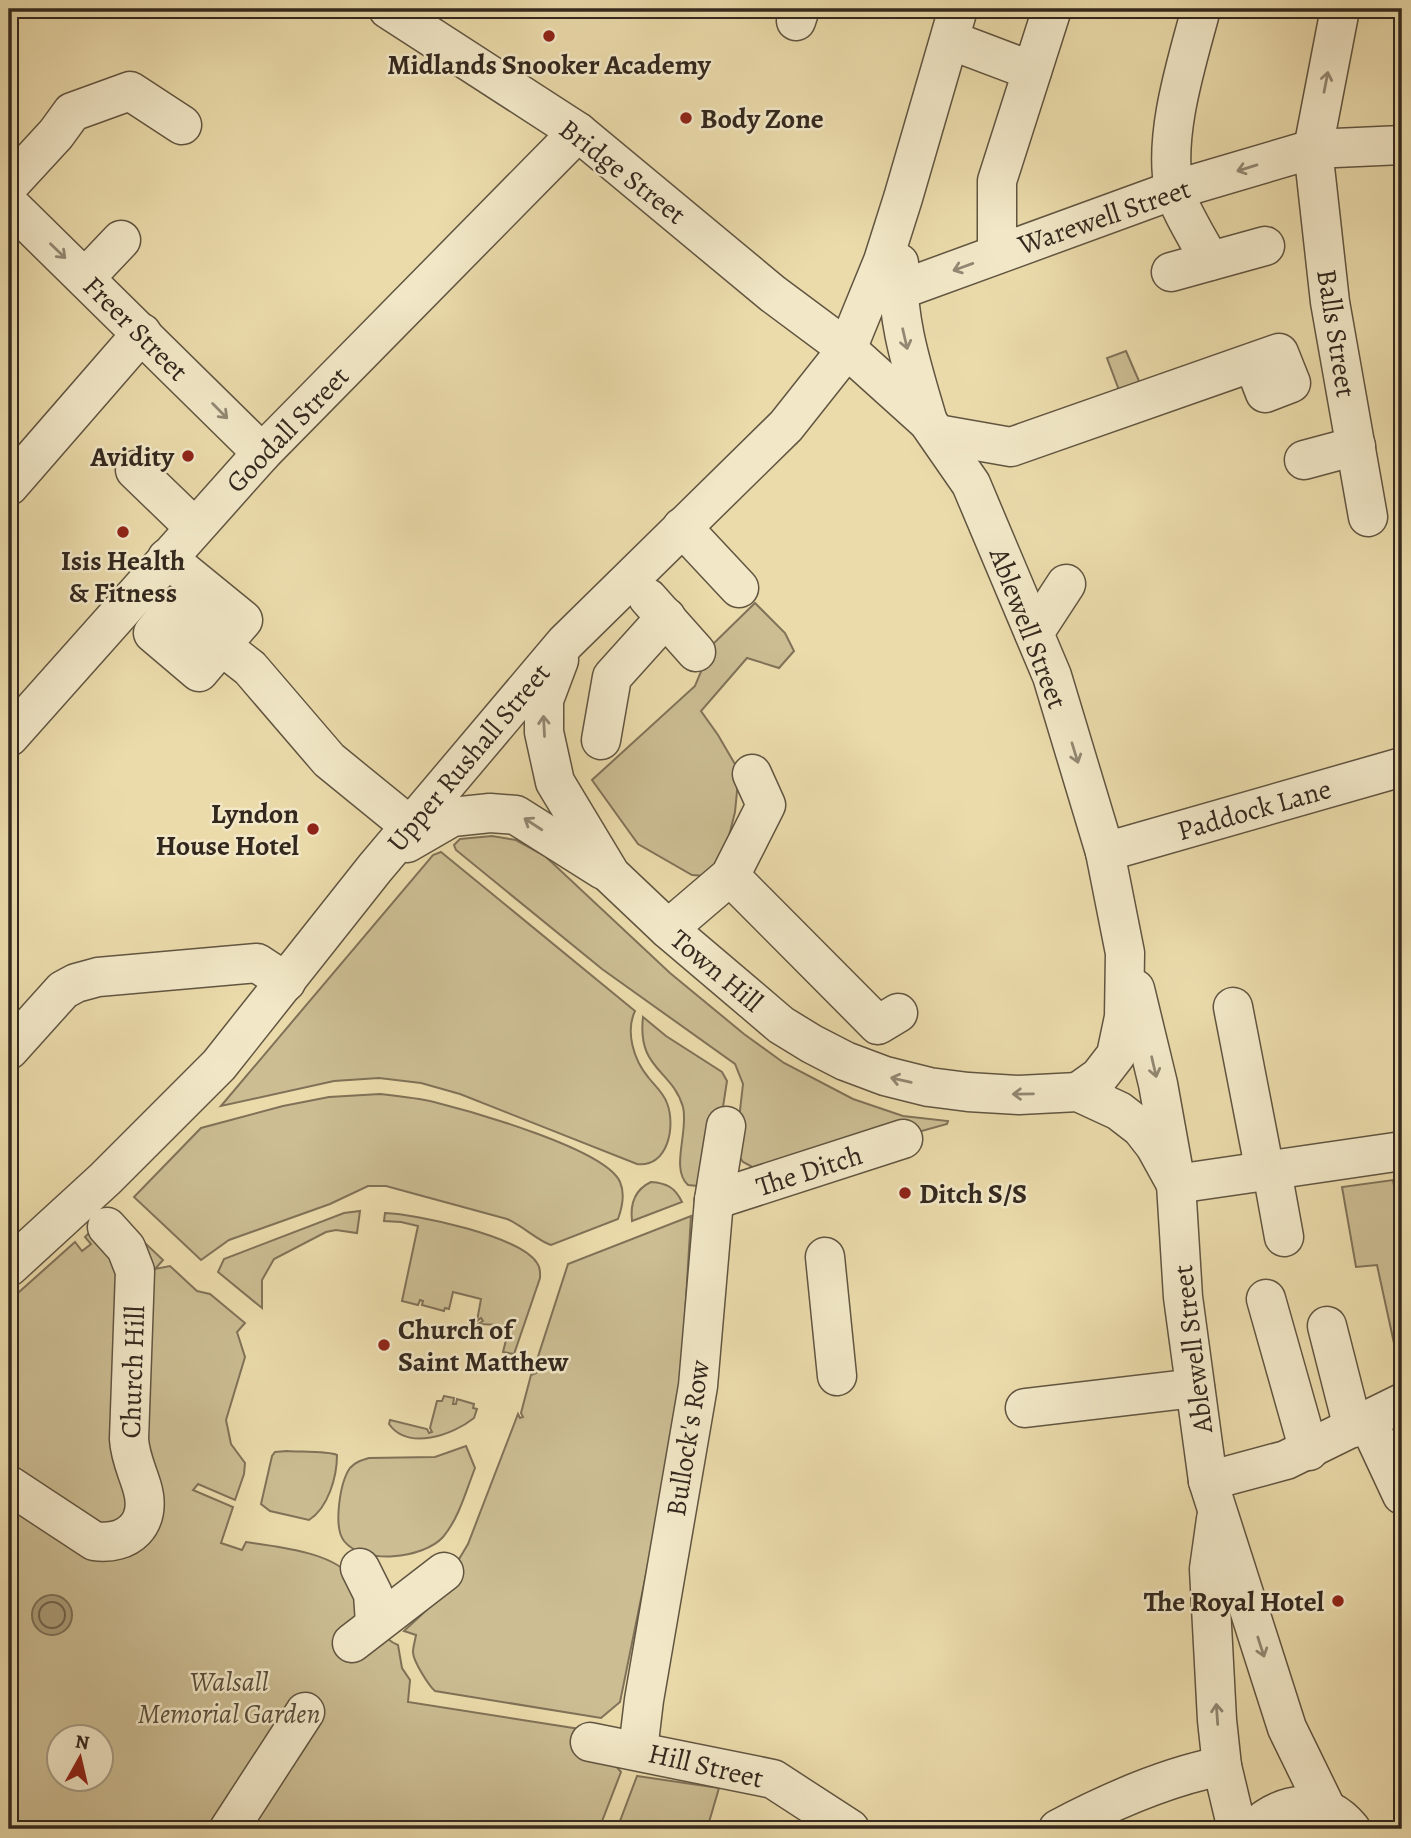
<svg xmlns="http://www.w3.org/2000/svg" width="1411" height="1838" viewBox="0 0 1411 1838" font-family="Alegreya,serif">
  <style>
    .green { fill: #ccbd93; stroke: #807258; stroke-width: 2; fill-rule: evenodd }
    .water { fill: #ac9e7b; stroke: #7c6f56; stroke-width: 2 }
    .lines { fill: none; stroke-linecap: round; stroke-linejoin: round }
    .shore { stroke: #70634c; stroke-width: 2 }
    .minor-casing { stroke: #615541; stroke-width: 41 }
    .minor { stroke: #f2e8c8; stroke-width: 38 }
    .oneway { stroke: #928873 }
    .poi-dot { fill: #8f2418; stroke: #f2e8c8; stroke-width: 2.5 }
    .labels { text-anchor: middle; stroke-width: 5; stroke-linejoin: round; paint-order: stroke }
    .poi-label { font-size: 28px; font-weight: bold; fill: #33281e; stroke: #f2e8c8; text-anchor: start }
    .street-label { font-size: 28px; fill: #33281e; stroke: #f2e8c8 }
    .park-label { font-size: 28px; font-style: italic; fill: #594d3b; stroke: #f2e8c8 }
  </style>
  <rect width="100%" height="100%" fill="#ebdbab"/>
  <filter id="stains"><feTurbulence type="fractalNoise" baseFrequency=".00286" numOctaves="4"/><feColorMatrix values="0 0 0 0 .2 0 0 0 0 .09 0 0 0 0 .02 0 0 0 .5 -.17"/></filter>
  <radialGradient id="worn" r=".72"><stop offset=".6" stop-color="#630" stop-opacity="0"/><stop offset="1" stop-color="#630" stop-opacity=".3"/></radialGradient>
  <g class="green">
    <polygon points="1126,351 1145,395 1119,390 1107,358"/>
    <polygon points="755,603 785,633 794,651 779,668 747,658 701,711 718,735 739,771 735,812 723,860 705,876 692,875 638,844 592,780 695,686 712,645"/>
    <polygon points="492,836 516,840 545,856 670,973 744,1034 784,1063 853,1099 903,1116 948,1121 947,1124 900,1137 756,1169 743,1162 738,1155 737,1137 743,1084 735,1064 602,969 456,850 454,845 460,839"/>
    <path d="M 441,852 L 635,1011 C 625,1032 634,1060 648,1077 C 655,1086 663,1092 667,1103 C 676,1126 668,1168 637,1164 L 460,1094 L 421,1083 L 379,1078 L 334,1081 L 221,1106 L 433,855 Z"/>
    <path d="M 643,1017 L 666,1036 L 722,1072 L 727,1081 L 723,1107 L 717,1121 L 708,1187 L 688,1185 C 670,1169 689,1131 683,1107 C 672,1069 637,1070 643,1017 Z"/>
    <path d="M 380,1094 C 398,1096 417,1098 434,1102 C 470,1111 606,1149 620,1182 C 625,1193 622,1208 618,1219 L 551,1245 C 538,1241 523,1226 507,1219 L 386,1186 L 368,1186 L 330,1204 L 229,1240 L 201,1260 L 134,1197 L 201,1128 L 283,1106 L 329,1097 Z"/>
    <polygon points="1393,1180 1398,1208 1402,1208 1402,1364 1399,1366 1377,1265 1356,1267 1342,1187"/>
    <path d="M 651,1182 C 666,1183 675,1187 682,1202 L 632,1221 C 630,1204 634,1190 651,1182 Z"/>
    <path d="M 111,1211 L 163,1260 L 155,1269 L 170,1266 L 197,1291 L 210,1294 L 245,1323 L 237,1332 L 245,1357 L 226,1420 L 231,1444 L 245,1463 L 244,1474 L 235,1500 L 198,1484 L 193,1490 L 233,1507 L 221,1543 L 242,1550 L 246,1542 C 273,1546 330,1552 348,1574 C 363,1593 373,1636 398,1645 L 402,1668 L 410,1680 L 408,1702 L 586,1730 L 621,1772 L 599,1829 L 9,1829 L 9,1301 L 75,1242 L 82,1251 L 91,1244 L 85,1237 ZM 60,1736 L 102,1736 L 102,1778 L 60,1778 Z"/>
    <polygon points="360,1211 357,1233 336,1230 326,1232 274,1259 262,1280 262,1308 218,1272 224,1259 344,1213"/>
    <path d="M 385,1213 C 416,1214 520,1236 537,1263 C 541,1268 540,1273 540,1278 L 514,1354 L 503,1352 L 508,1332 L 496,1330 L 501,1328 L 499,1325 L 478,1324 L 483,1321 L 481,1318 L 477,1321 L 481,1299 L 453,1292 L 449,1309 L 445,1308 L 444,1311 L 422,1305 L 423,1301 L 420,1300 L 418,1305 L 402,1301 L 418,1226 L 401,1222 L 384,1221 Z"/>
    <path d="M 691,1216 L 681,1382 L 666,1476 L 620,1702 L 601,1718 L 435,1691 C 429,1686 413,1661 413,1652 C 413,1647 415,1641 416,1635 L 404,1631 L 448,1590 L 443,1586 L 468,1544 L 518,1414 L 520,1418 L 523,1417 L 521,1413 L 531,1375 L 536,1373 L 534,1369 L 568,1264 Z"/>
    <path d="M 444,1396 L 454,1398 L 453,1404 L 456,1404 L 457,1399 L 474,1404 L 473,1408 L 477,1409 L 474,1418 C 453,1435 408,1451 389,1424 L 390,1420 L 427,1429 L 429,1433 L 432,1432 L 430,1428 L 437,1401 L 442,1401 Z"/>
    <path d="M 466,1446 L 475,1468 C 466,1491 459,1518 443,1537 C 423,1559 363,1565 344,1541 C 333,1527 340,1482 350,1468 C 355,1462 362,1460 369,1458 L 435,1457 Z"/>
    <path d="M 287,1451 C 299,1452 329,1451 337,1455 C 337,1477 328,1508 309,1520 L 270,1511 L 261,1504 L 272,1456 L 275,1452 Z"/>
    <polygon points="637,1776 719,1788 707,1829 617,1829"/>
  </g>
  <circle class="water" cx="52" cy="1615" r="20"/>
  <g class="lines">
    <circle class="shore" cx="52" cy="1615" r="13"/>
    <defs>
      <g id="minor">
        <polyline points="388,9 578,132 773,294 847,349 928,422 971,484 1052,676 1105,852 1125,953 1124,1017 1116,1055 1099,1077 1078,1092"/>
        <path d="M 1201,9 C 1187,62 1163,135 1174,189 C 1177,205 1201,244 1210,261"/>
        <polyline points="1340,9 1313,149 1330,302 1368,517"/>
        <polyline points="796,21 800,9"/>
        <polyline points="950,40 1032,71"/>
        <polyline points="9,185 56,134 72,112 130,91 182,125"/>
        <polyline points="9,204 262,453"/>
        <polyline points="997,254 997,181 1052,9"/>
        <path d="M 899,263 C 895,318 913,370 928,422"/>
        <polyline points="1171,272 1265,246"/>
        <polyline points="85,278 121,240"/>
        <polyline points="897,287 911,286 1174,190 1313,149 1402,145"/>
        <polyline points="937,434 1011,447 1279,353 1291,383 1265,393 1253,362"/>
        <polyline points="1304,460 1356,446"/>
        <polyline points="135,470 194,527"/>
        <polyline points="9,486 142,333"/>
        <polyline points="682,527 739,588"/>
        <polyline points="167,558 243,620 199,672 153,633 173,608 250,668 329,760 410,826"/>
        <polyline points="648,598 696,652"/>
        <polyline points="1034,633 1066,584"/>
        <polyline points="559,660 544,700 544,732 555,782 611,875 668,929 747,996 781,1025 812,1044 845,1061 885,1076 929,1087 968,1092 1019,1095 1078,1092 1119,1111 1141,1128 1155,1146 1176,1184"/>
        <polyline points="9,737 262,453 578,132"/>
        <polyline points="601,740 612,677 666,617"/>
        <polyline points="407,843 452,817 490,813 516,815 603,870"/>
        <polyline points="1105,852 1402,767"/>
        <polyline points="730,876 878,1025 898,1013"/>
        <polyline points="668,929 730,876 766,805 752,774"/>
        <polyline points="1135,989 1158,1084 1176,1184 1183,1297 1208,1481 1287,1728 1327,1810"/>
        <polyline points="1233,1007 1265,1172"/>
        <polyline points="9,1050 63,990 76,983 98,977 257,963 286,982"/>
        <polyline points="1272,1171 1284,1237"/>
        <polyline points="1176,1184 1402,1151"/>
        <polyline points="714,1200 903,1139"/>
        <polyline points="825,1257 837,1376"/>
        <polyline points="9,1267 105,1179 219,1065 375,868 565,643 786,426 847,349 883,261 903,198 958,9"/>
        <polyline points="1266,1299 1309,1451"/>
        <polyline points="1327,1326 1353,1428"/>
        <polyline points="1025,1408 1195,1388"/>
        <polyline points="1367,1420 1402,1495"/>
        <polyline points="1208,1481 1286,1460 1402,1403"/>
        <path d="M 9,1485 L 94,1541 C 128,1546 153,1524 142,1487 C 137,1470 130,1457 129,1439 L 135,1271 L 126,1248 L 107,1227"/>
        <polyline points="1216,1519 1209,1569 1217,1720 1222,1766 1237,1829"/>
        <polyline points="360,1568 373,1594 375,1623"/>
        <polyline points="352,1643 444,1572"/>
        <polyline points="590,1742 773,1779 850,1829"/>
        <polyline points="638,1750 644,1700 698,1386 714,1200 726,1126"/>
        <polyline points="229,1829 305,1712"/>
        <path d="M 1058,1829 C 1109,1802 1165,1777 1222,1766"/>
        <path d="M 1253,1829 C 1283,1801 1323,1795 1351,1829"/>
      </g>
    </defs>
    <use href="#minor" class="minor-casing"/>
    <use href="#minor" class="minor"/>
  </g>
  <defs><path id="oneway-shaft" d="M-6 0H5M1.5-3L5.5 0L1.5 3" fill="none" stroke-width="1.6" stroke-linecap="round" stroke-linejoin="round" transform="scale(1.75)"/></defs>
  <g class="oneway">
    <use href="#oneway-shaft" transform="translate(1326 82) rotate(-79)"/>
    <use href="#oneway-shaft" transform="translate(1247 168) rotate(163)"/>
    <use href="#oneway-shaft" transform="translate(58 251) rotate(44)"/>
    <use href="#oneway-shaft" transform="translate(963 267) rotate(160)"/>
    <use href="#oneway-shaft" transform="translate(905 339) rotate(77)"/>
    <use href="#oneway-shaft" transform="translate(220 411) rotate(45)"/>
    <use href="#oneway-shaft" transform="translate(544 726) rotate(-93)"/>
    <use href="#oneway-shaft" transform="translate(1075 753) rotate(73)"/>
    <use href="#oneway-shaft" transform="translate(533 824) rotate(-147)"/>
    <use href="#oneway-shaft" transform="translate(1154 1067) rotate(77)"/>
    <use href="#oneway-shaft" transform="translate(901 1080) rotate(-167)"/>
    <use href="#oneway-shaft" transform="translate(1023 1094) rotate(179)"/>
    <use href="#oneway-shaft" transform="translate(1261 1647) rotate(72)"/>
    <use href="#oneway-shaft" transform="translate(1217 1714) rotate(-94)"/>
  </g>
  <g class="poi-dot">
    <circle cx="549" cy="36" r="7"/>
    <circle cx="686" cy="118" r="7"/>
    <circle cx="188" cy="456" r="7"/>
    <circle cx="123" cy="532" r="7"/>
    <circle cx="313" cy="829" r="7"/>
    <circle cx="905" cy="1193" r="7"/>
    <circle cx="384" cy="1345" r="7"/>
    <circle cx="1338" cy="1601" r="7"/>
  </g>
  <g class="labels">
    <g class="poi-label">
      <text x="549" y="74" text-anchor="middle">Midlands Snooker Academy</text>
      <text x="700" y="128">Body Zone</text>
      <text x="174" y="466" text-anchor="end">Avidity</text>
      <text x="123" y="570" text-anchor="middle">Isis Health<tspan x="123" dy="32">&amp; Fitness</tspan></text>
      <text x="299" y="823" text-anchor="end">Lyndon<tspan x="299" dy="32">House Hotel</tspan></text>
      <text x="919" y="1203">Ditch S/S</text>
      <text x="398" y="1339">Church of<tspan x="398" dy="32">Saint Matthew</tspan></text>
      <text x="1324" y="1611" text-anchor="end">The Royal Hotel</text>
    </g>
    <g class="street-label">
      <text transform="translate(623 171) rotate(38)" y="10">Bridge Street</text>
      <text transform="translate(1104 216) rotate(-19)" y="10">Warewell Street</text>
      <text transform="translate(136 328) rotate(45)" y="10">Freer Street</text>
      <text transform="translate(1337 333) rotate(81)" y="10">Balls Street</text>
      <text transform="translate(287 429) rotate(-46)" y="10">Goodall Street</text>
      <text transform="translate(1029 628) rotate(69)" y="10">Ablewell Street</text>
      <text transform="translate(468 757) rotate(-50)" y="10">Upper Rushall Street</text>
      <text transform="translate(1254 809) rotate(-16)" y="10">Paddock Lane</text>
      <text transform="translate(717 970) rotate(40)" y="10">Town Hill</text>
      <text transform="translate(809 1170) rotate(-18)" y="10">The Ditch</text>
      <text transform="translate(1192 1349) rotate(-97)" y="10">Ablewell Street</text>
      <text transform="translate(132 1372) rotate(-88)" y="10">Church Hill</text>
      <text transform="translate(687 1438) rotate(-81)" y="10">Bullock's Row</text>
      <text transform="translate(706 1765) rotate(13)" y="10">Hill Street</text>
    </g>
    <g class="park-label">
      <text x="229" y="1691">Walsall<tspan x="229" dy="32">Memorial Garden</tspan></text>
    </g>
  </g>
  <rect width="1411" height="1838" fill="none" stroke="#ebdbab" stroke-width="35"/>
  <rect x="10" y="10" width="1390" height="1817" fill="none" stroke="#33281e" stroke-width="3.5"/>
  <rect x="18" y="18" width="1376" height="1803" fill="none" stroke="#33281e" stroke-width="2"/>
  <g transform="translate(80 1758) rotate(8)"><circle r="33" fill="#f2e8c8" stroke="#a69b84" stroke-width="2"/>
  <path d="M0-5L12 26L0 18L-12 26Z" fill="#8f2418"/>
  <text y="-10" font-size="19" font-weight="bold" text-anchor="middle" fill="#33281e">N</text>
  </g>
  <rect width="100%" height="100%" filter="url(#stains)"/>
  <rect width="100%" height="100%" fill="url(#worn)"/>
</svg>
